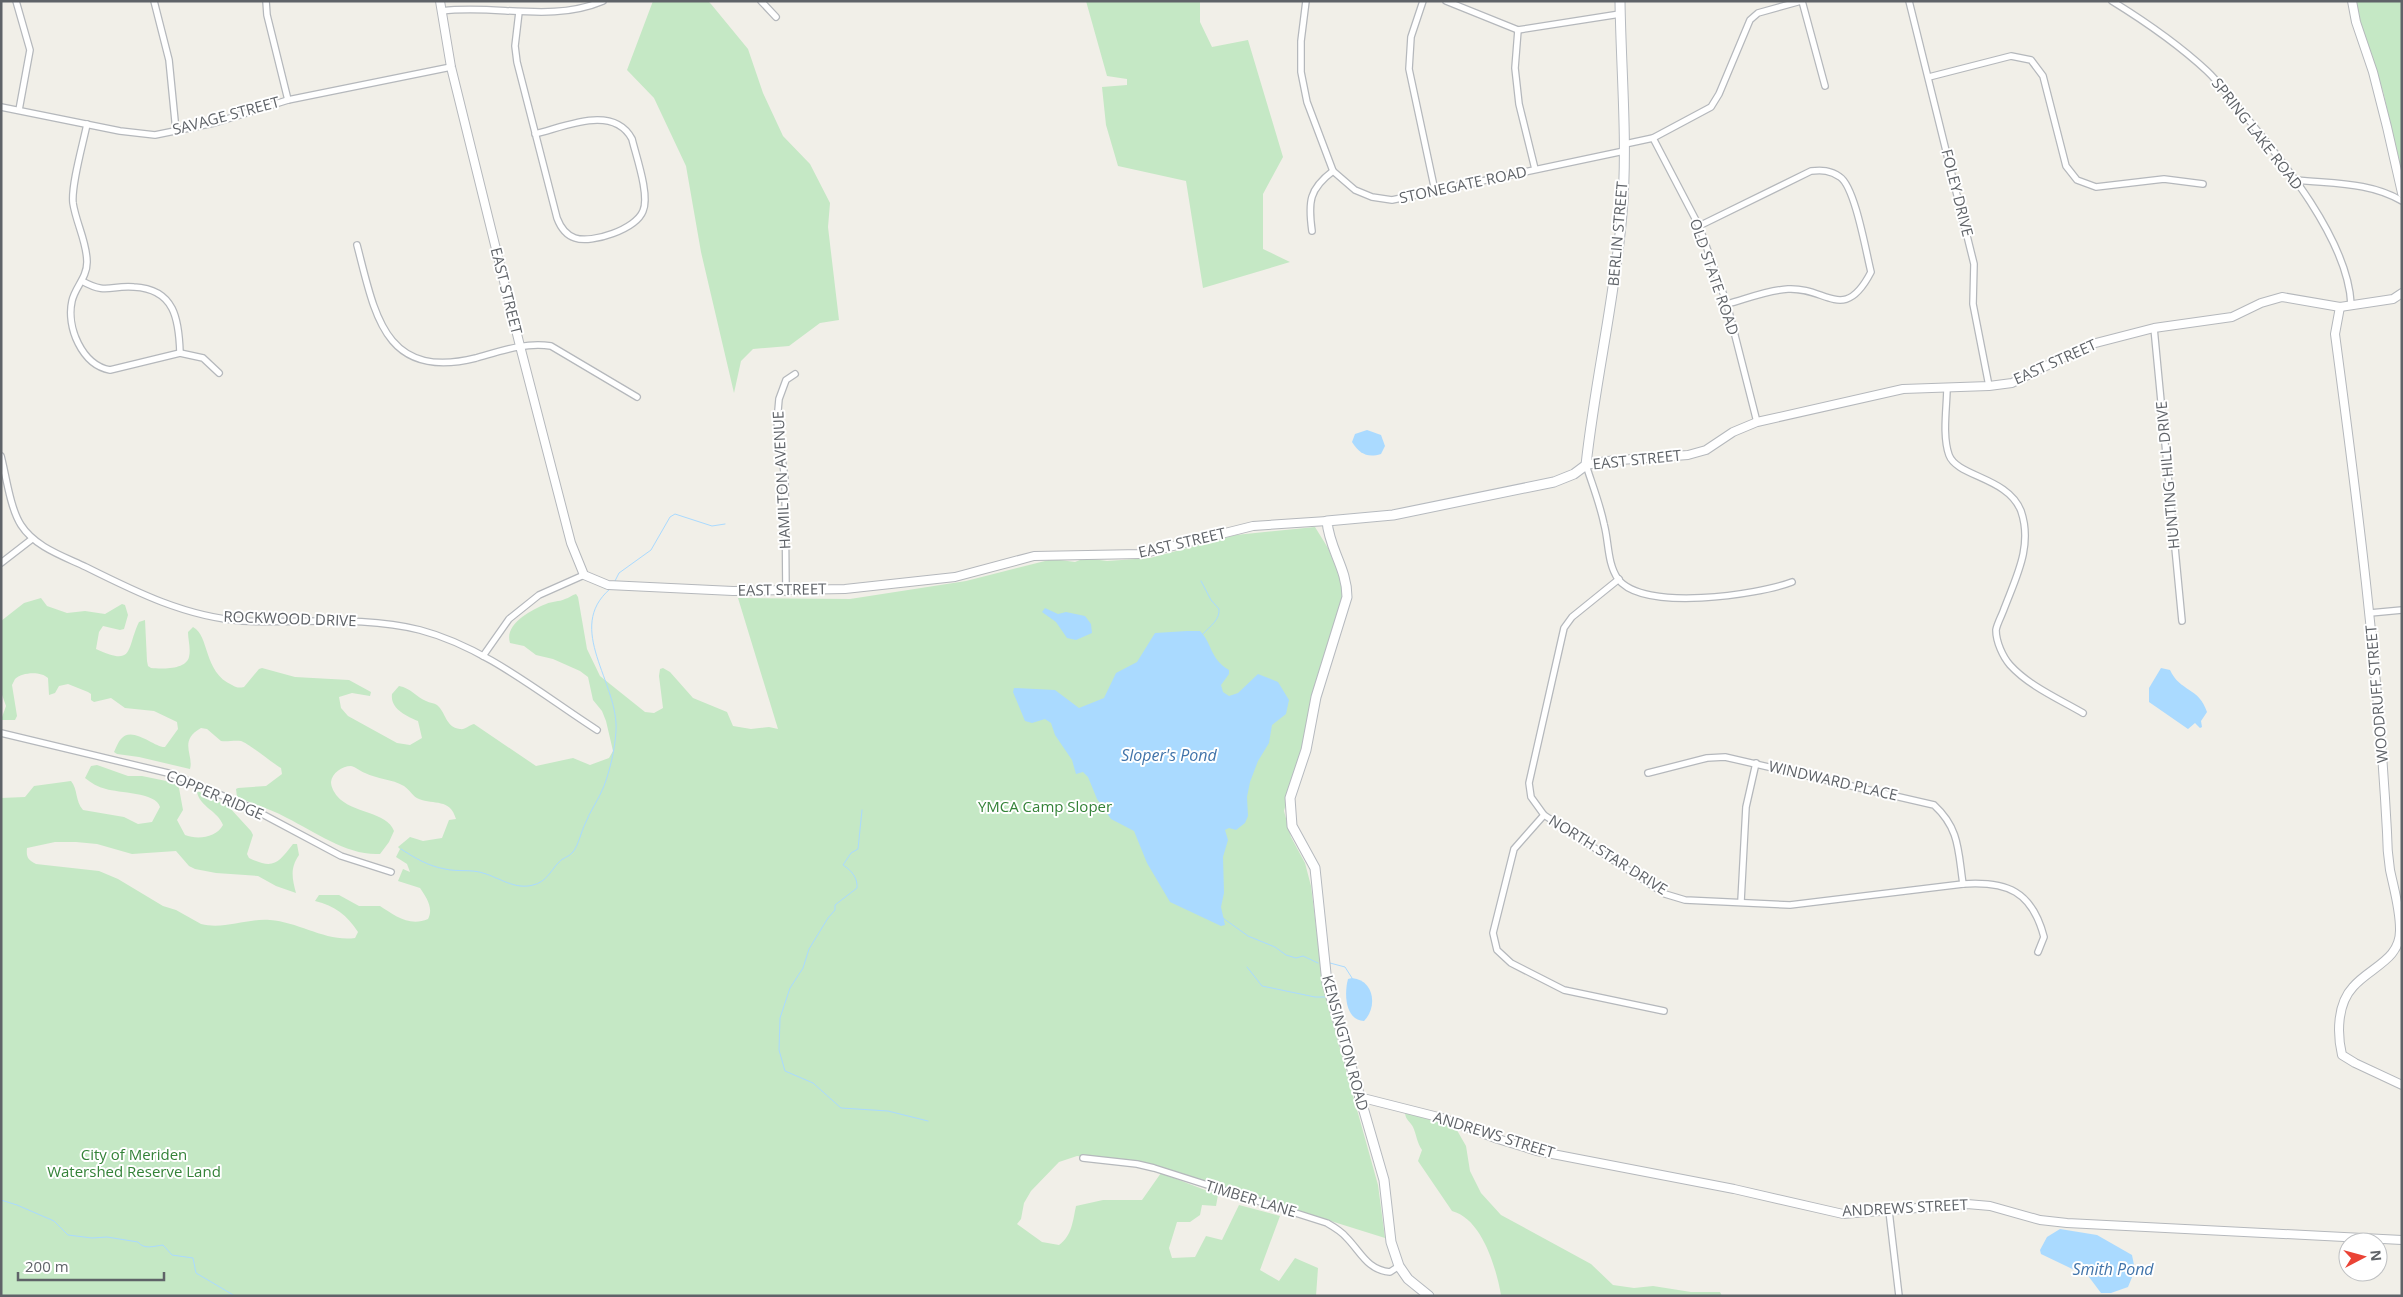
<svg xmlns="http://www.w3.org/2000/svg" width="2403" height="1297" viewBox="0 0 2403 1297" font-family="'Open Sans',sans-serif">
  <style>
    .green { fill: #c5e8c5 }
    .water { fill: #aadaff }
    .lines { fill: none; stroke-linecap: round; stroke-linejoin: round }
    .stream { stroke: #aadaff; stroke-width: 1 }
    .minor-casing { stroke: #b5b8bc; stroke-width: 8 }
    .tertiary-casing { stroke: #b5b8bc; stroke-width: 10 }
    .secondary-casing { stroke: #b6babf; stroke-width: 11 }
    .minor { stroke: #fff; stroke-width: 5.5 }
    .tertiary { stroke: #fff; stroke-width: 8 }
    .secondary { stroke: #fff; stroke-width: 9 }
    .labels { text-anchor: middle; stroke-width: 4; stroke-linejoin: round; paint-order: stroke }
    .street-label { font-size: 15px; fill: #5f6368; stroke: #fff }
    .park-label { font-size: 15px; fill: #348238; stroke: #fff }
    .water-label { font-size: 16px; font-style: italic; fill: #4174aa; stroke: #fff }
  </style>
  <rect width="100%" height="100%" fill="#f1efe8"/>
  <g class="green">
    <polygon points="653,1 708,1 711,4 748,49 763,93 783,136 810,164 830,203 828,227 839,320 820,323 789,346 753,349 741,361 734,393 701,252 686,166 654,98 627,70"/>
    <polygon points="1086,1 1200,1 1200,22 1212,47 1248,40 1283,157 1263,194 1263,249 1290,262 1203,288 1186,181 1118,166 1106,125 1102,87 1127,85 1127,79 1107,76"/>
    <polygon points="2355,1 2402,1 2402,173 2383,91 2361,28"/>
    <path d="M 1315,527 L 1328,548 L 1345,589 L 1284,811 L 1291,837 L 1305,863 L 1311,886 L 1324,991 L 1378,1185 L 1385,1238 L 1148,1164 L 1077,1156 L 1059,1162 L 1031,1191 L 1024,1203 L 1021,1219 L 1017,1224 L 1042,1242 L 1059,1245 C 1072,1236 1073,1220 1076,1206 L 1103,1200 L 1142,1200 L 1161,1173 L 1218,1195 L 1216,1206 L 1202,1205 L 1200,1215 L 1190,1222 L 1177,1222 L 1169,1248 L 1172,1258 L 1195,1257 L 1206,1236 L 1222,1240 L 1239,1205 L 1280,1216 L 1260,1270 L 1279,1281 L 1295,1258 L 1318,1268 L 1316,1296 L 1,1296 L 1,798 L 25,797 L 34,786 L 71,781 C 78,789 75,801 83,810 L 124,817 L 138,824 L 152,822 L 160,807 C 156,792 118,793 106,789 C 98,787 91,783 85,778 L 91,766 L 97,765 L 128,776 L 142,776 L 176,783 L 179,788 L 183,810 L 177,820 L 185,835 C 197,840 216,838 223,825 C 218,811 200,807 197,792 L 200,792 L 229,807 L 251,831 L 253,835 L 247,854 L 249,858 C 274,870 278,863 293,844 L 297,844 L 299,855 C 290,868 292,878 296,893 L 276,886 L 258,876 L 216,873 L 195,869 L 189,866 L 176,851 L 132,854 L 97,844 L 76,842 L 55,842 L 27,848 C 26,857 28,860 36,864 L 99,871 L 118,879 L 163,906 L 176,910 L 201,924 C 224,930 247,918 270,920 C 299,922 326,942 355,938 L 358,932 C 347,915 335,906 315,901 L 319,895 L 339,895 L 359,906 L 380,906 C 394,915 409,927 428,919 C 434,908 426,897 420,888 L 398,881 L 403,869 L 410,872 L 407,864 L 396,857 L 400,849 L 398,847 L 410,837 L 423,841 L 442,838 L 449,820 L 456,819 C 450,798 434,805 419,799 C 413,797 410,790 404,786 C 392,779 377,779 365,773 C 360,771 356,767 351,766 C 342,766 332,773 331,782 C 331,787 334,792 337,796 C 352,814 387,811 394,831 L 389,842 L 380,854 C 348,856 315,832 287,818 C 271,809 254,805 237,797 L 236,789 L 238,788 L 266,786 L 282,774 L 281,768 C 272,763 248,743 241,741 C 234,740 227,742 221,741 L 207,729 L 201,728 C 178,741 194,755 190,769 L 139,757 L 117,754 L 114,752 C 116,748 118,742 121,739 C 132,725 155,748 165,747 L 178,729 L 177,722 L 154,711 L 125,708 L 111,698 L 94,702 L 91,700 L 91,694 L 88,692 L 68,684 L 59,686 L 55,693 L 49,695 L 48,678 C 41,671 22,672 15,679 L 12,685 L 17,716 L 15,720 L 1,720 L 6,706 L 1,692 L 1,621 L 24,603 L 41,598 L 47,606 L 67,613 L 85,611 L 105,614 L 122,604 L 125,605 L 128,615 L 124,629 L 120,630 L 103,626 L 99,632 L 96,649 C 135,667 126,649 139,622 L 145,620 L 147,661 L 148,666 L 151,668 C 161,669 186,670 189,657 C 191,649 188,640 188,632 L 193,627 C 210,636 203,672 232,685 C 237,688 239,688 244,687 L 259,669 L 262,668 L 295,677 L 349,680 L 371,692 L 370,696 L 352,693 L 339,697 L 341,708 L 348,716 L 397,743 L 410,745 L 422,738 L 418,721 C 407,716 390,709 392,694 L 399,686 C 411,688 416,697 426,701 C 430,703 434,703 437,705 C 446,712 445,727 460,729 C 465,730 469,725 474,724 L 536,766 L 573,758 L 590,765 L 609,758 L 613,751 L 606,721 L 602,711 L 593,700 L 588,677 L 580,671 L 553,659 L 536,655 L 524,646 L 510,643 C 504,624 531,610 546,604 C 552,601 559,602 565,599 C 569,598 572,595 576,594 L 578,597 L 587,649 L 600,676 L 645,712 L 654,713 L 663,708 L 659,676 L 660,669 L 663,668 L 670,672 L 693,698 L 727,712 L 733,726 L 751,729 L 769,727 L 778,729 L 738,598 L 850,599 L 966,581 L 1053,559 L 1075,562 L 1085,558 L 1107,561 L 1150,558 L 1236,535 Z"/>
    <path d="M 1405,1113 L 1454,1125 L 1466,1146 L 1470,1171 L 1481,1193 L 1501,1215 L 1591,1264 L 1613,1285 L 1634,1288 L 1653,1286 L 1691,1292 L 1720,1292 L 1722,1296 L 1498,1296 L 1501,1295 C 1496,1267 1482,1219 1452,1211 L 1418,1161 L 1422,1150 C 1417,1143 1416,1133 1413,1127 C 1410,1121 1406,1121 1405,1113 Z"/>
  </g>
  <g class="water">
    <path d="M 1367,430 L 1381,435 L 1385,446 L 1381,454 C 1367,458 1360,454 1352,442 L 1355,434 Z"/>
    <polygon points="1045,608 1058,614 1066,612 1085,616 1091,624 1092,633 1076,640 1067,638 1056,622 1042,612"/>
    <path d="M 1187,631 L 1200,631 C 1213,644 1209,658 1229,670 L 1229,674 L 1221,685 L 1223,692 L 1229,696 L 1238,693 L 1258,674 L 1278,682 L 1289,700 L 1286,714 L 1272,725 L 1269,743 L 1258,761 L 1250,782 L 1247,797 L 1248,816 L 1245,823 L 1236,830 L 1229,828 L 1225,830 L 1228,840 L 1223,857 L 1224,893 L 1221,907 L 1225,925 L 1221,926 L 1170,902 L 1147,863 L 1134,831 L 1111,819 L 1097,799 L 1088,777 L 1083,772 L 1076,774 L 1072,760 L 1055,735 L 1051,723 L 1045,719 L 1032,723 L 1025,721 L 1013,692 L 1014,688 L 1055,690 L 1079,708 L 1104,698 L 1116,673 L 1137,662 L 1155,633 Z"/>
    <path d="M 2161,668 L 2170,670 C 2180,692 2199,687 2207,712 L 2201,721 L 2202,727 L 2200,728 L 2195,723 L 2188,729 L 2149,702 L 2149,688 Z"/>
    <path d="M 1352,978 C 1374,980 1378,1007 1364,1021 C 1345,1020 1344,994 1348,979 Z"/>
    <polygon points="2060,1229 2097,1235 2132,1255 2135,1270 2128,1287 2111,1293 2101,1293 2089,1277 2041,1254 2040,1250 2047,1237"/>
  </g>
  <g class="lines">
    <g class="stream">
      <polyline points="615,581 619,573 651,550 670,517 675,514 712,526 725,524"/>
      <path d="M 1201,581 L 1211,600 L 1219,609 C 1220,620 1210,626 1203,634"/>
      <path d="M 862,810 L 858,849 L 851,853 L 843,865 C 851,870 858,878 857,888 L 835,905 L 835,910 L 828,918 L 809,949 L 803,968 L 790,988 L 780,1018 L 779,1050 L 785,1071 L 813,1083 L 841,1108 L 888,1111 L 928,1121"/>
      <path d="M 401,849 C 415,858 428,866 445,869 C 457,872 471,869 483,873 C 500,878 515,890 533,885 C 546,882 550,872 558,863 C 562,858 569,857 573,852 C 579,844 581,832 585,824 C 590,811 599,799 604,786 C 610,770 615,749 616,731 C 619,683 564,628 610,589"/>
      <polyline points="1223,918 1248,936 1275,947 1286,955 1296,958 1303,956 1318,963"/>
      <polyline points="1330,963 1345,967 1352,978"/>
      <polyline points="1247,967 1262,986 1315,997 1325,997"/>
      <path d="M 1,1200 L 17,1205 L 54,1221 L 68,1235 L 92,1238 L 107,1237 L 138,1242 C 144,1250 154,1246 163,1245 L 172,1255 L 193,1258 L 196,1273 L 235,1296"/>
    </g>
    <defs>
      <g id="minor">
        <polyline points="16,1 30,50 19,110"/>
        <polyline points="154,1 169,60 176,131"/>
        <polyline points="266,1 267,15 288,100"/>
        <polyline points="761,1 776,17"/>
        <polyline points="1306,1 1301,41 1301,72 1307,102 1333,171 1355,190 1372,197 1392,200 1624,151"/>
        <polyline points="1423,1 1411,37 1409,69 1435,191"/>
        <polyline points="1446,1 1518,30 1620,14"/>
        <polyline points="1802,1 1825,86"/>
        <polyline points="1909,1 1974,264 1973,304 1989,386"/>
        <path d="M 2112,1 C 2146,22 2178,44 2207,71 C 2220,83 2230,99 2242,112 C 2282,160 2348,240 2351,304"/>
        <path d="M 442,11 C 496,4 551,23 603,1"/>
        <path d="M 519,12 L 515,46 L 517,62 L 557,218 C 560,226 566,235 575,238 C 592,244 636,229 643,211 C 650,195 636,156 632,139 C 613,104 565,127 535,134"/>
        <polyline points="1518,30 1515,68 1519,104 1535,169"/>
        <polyline points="1929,77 2011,56 2031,60 2043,76 2066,166 2077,180 2096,187 2164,179 2203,184"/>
        <polyline points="1,107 120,131 155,135 214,123 288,100 451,67"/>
        <path d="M 87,124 C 83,144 71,185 73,203 C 76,223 87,242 87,262 C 87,278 75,287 72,301 C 66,327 82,365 110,370 L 180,353 L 203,358 L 219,373"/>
        <polyline points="1653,138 1699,226 1727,304 1757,422"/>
        <polyline points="1625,144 1653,138 1711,107 1719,94 1750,20 1758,13 1801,1"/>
        <path d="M 2297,180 C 2333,184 2370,182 2402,201"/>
        <path d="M 1699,226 L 1811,171 C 1822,170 1830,170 1840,177 C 1855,187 1866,252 1871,272 C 1844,324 1827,287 1788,289 C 1768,290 1746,299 1727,304"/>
        <path d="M 1312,231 C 1308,202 1309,189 1333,171"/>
        <path d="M 357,245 C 375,314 384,381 476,358 C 501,351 525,342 551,346 L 637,397"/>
        <path d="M 82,281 C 107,295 110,285 134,287 C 175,289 179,320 180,353"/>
        <polyline points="2154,328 2182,621"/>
        <path d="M 1947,387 C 1947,407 1942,435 1949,455 C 1957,477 2008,477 2021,511 C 2033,546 2016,577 2004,609 C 2002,615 1997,624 1996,630 C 1996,642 2003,657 2010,665 C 2029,686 2059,699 2083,713"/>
        <path d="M 1,456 C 6,475 10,508 21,525 C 35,547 63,556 86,567 C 136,592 186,617 243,621 C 301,624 363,615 420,630 C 485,647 541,694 597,730"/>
        <path d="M 1586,465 C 1592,484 1600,504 1604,524 C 1609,542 1607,563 1618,579 C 1643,612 1758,595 1792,582"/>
        <polyline points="1,563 32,539"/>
        <path d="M 1619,579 L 1572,617 L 1564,628 L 1529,783 L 1531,797 L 1544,815 L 1665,894 L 1685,900 L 1790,905 L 1963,884 C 2007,881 2032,891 2044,937 L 2038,952"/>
        <polyline points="786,592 785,479 777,422 779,399 786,380 795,374"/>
        <polyline points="2370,613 2402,610"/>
        <polyline points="483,656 509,619 539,595 584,575"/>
        <polyline points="1,733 172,774 251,808 341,856 391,872"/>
        <path d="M 1648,773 L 1707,758 L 1725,757 L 1934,805 C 1960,829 1958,851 1963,884"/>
        <polyline points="1544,815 1514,849 1493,933 1497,950 1511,963 1564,990 1664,1011"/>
        <polyline points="1741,901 1746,807 1756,763"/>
        <path d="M 1083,1158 L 1137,1164 L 1154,1168 L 1327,1223 C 1334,1227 1341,1231 1346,1237 C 1361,1252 1367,1270 1390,1272 L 1399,1266"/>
        <polyline points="1889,1211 1899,1296"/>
      </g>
      <g id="tertiary">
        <polyline points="440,1 451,67 520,346 571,543 584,575 608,585 733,591 845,589 955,577 1034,556 1141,554 1253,526 1327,521"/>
        <polyline points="2352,1 2356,22 2373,72 2387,127 2402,193"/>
        <path d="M 2340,307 L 2335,334 C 2357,499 2378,665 2387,832 C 2387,844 2388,857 2390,870 C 2394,889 2400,909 2400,929 C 2401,960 2370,967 2353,987 C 2337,1004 2337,1034 2342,1055 L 2355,1063 L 2402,1085"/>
        <polyline points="1586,465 1607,461 1688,455 1706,450 1733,432 1757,422 1903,389 1989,386 2012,383 2088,345 2154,328 2232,317 2261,303 2282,297 2340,307 2393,299 2402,293"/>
        <polyline points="1359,1097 1442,1118 1498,1139 1537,1151 1734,1189 1843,1214 1967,1204 1990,1206 2040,1220 2067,1223 2402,1240"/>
      </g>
      <path id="secondary" d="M 1429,1296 L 1408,1279 L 1399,1266 L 1391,1242 L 1384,1180 L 1327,983 L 1315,868 L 1292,826 L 1290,798 L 1306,750 L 1316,697 L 1347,597 C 1347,568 1329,549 1327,521 L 1393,515 L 1554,482 L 1574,474 L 1586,465 C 1595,381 1615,298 1622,214 C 1628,143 1621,72 1620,1"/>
    </defs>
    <use href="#minor" class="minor-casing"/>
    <use href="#tertiary" class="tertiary-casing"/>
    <use href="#secondary" class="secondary-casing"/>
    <use href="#minor" class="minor"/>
    <use href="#tertiary" class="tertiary"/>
    <use href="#secondary" class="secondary"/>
  </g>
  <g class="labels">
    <g class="street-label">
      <text transform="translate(226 116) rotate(-15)" y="5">SAVAGE STREET</text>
      <text transform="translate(2257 134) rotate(52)" y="5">SPRING LAKE ROAD</text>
      <text transform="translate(1463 185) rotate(-12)" y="5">STONEGATE ROAD</text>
      <text transform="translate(1957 193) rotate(76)" y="5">FOLEY DRIVE</text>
      <text transform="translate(1618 234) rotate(-85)" y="5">BERLIN STREET</text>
      <text transform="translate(1714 277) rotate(71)" y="5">OLD STATE ROAD</text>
      <text transform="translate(506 291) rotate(76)" y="5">EAST STREET</text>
      <text transform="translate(2055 362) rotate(-24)" y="5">EAST STREET</text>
      <text transform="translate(1637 460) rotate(-6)" y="5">EAST STREET</text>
      <text transform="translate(2168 475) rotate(-95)" y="5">HUNTING HILL DRIVE</text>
      <text transform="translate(782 480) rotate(-93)" y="5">HAMILTON AVENUE</text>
      <text transform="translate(1182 543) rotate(-13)" y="5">EAST STREET</text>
      <text transform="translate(782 590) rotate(-1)" y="5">EAST STREET</text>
      <text transform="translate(290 619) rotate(2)" y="5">ROCKWOOD DRIVE</text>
      <text transform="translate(2377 694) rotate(-95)" y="5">WOODRUFF STREET</text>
      <text transform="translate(1833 781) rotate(13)" y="5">WINDWARD PLACE</text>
      <text transform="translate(215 795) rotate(23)" y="5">COPPER RIDGE</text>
      <text transform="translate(1608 855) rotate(32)" y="5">NORTH STAR DRIVE</text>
      <text transform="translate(1345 1043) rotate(75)" y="5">KENSINGTON ROAD</text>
      <text transform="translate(1494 1135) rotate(17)" y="5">ANDREWS STREET</text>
      <text transform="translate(1251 1199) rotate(17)" y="5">TIMBER LANE</text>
      <text transform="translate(1905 1208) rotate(-3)" y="5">ANDREWS STREET</text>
    </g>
    <g class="park-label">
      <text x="1045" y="812">YMCA Camp Sloper</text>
      <text x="134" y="1160">City of Meriden<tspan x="134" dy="17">Watershed Reserve Land</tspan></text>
    </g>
    <g class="water-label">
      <text x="1169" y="761">Sloper's Pond</text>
      <text x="2113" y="1275">Smith Pond</text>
    </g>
  </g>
  <rect width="2403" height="1297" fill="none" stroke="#5f6368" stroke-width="5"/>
  <g transform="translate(2363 1257) rotate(84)"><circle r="24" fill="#ffffff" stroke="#bfc1c3"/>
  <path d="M0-4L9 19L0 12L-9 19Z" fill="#ea4335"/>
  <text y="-8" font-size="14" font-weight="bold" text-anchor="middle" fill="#5f6368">N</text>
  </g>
  <path d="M18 1272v8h146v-8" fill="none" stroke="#5f6368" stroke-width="2.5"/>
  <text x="25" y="1272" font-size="15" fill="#5f6368" stroke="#ffffff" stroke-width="4" paint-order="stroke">200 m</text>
</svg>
